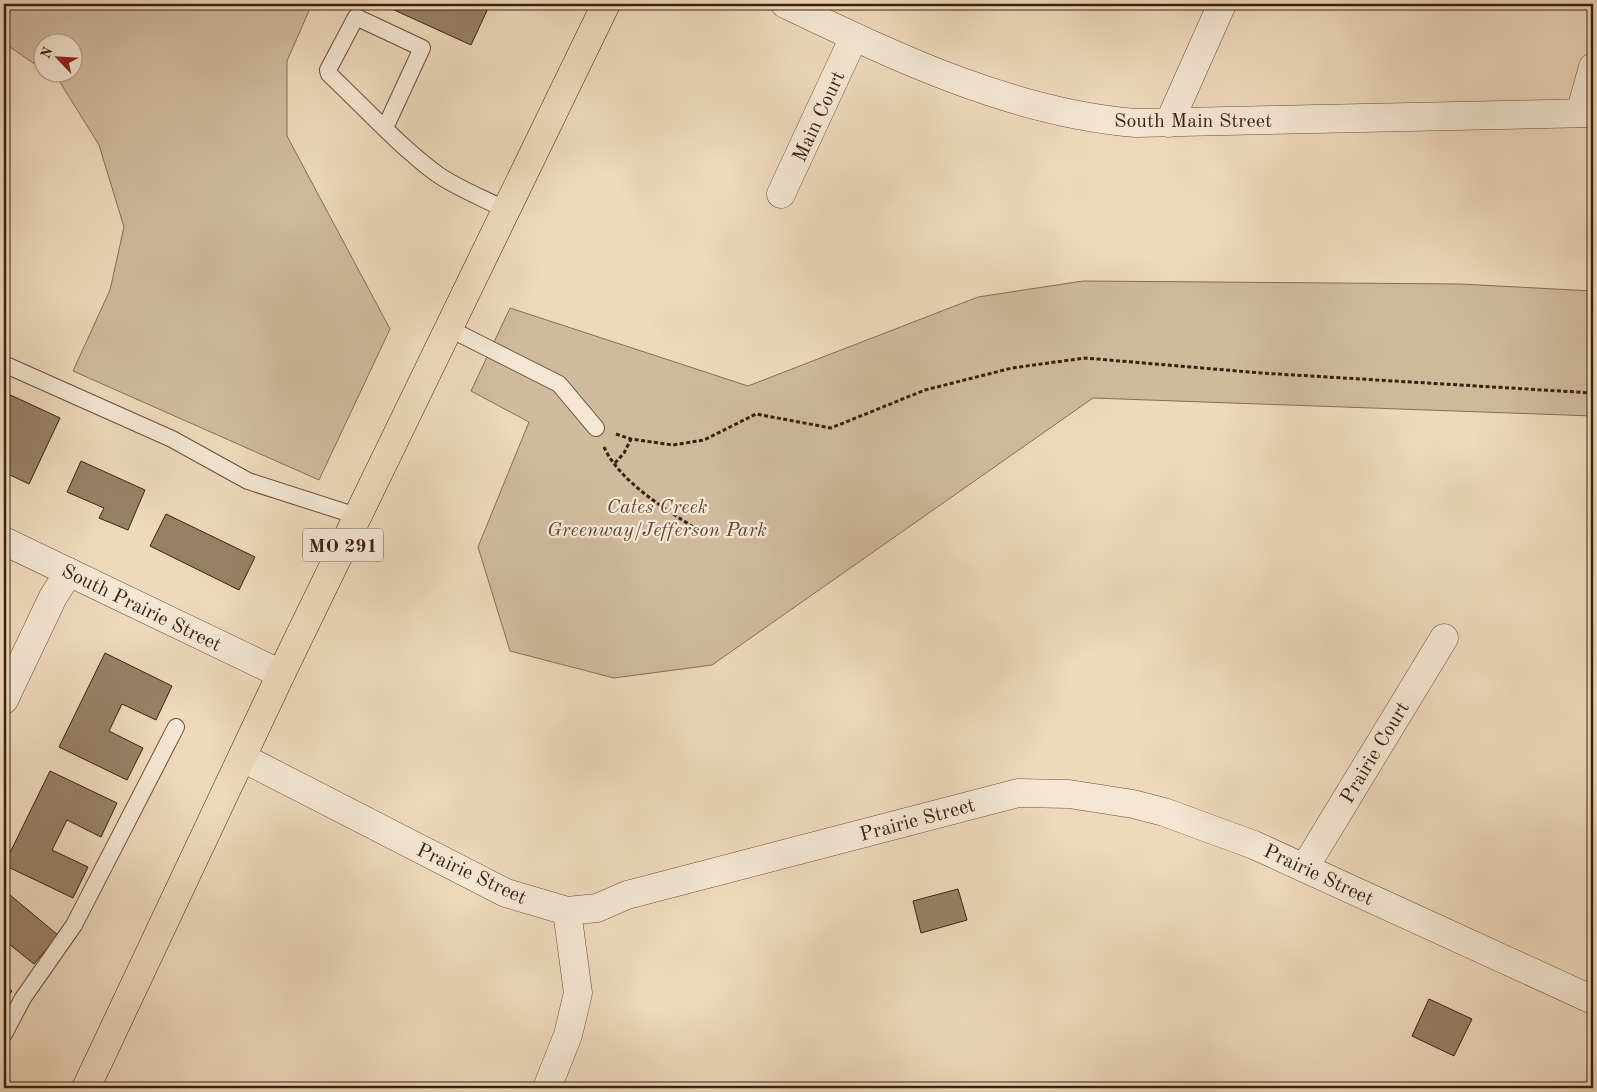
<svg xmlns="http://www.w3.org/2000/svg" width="1597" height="1092" viewBox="0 0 1597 1092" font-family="'Old Standard TT',serif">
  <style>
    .green { fill: #d0ba9e; stroke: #866d56 }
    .building { fill: #988068; stroke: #3b200f }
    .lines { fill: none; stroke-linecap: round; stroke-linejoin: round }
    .lane-casing { stroke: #684e3a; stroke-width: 18 }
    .street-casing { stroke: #684e3a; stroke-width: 29 }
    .highway-casing { stroke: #3b200f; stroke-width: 29 }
    .path { stroke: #3b200f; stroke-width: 3; stroke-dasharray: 4 2.5; stroke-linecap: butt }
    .lane { stroke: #f4e6d3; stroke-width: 16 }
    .street { stroke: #f4e6d3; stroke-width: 28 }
    .highway { stroke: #eed9bb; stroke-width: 28 }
    .labels { text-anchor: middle; stroke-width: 4.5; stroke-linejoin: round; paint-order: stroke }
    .shield { fill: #f4e6d3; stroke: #725b4a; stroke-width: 1 }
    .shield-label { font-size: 19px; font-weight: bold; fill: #3b200f }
    .street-label { font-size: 20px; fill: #3b200f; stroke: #f4e6d3 }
    .park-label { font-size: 20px; font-style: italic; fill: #604633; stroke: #f4e6d3 }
  </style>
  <rect width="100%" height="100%" fill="#eed9bb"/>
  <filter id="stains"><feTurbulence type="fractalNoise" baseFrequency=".004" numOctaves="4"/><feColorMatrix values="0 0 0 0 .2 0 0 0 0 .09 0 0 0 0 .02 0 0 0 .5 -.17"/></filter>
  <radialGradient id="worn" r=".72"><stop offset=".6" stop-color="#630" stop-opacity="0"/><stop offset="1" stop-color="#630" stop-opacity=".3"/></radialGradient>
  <g class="green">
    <polygon points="4,4 312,4 287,61 287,136 390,329 319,480 73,371 110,290 124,227 99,145 58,79 48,73 72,72 72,42 42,42 42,69 4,43"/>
    <polygon points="1083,281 1460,284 1593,291 1593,416 1093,398 712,665 614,678 510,651 478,547 529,422 471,391 510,308 748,386 978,297"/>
  </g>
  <g class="building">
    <polygon points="381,4 490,4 471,45"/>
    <polygon points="4,392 60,418 29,484 4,472 4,447 10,433 4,430"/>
    <polygon points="81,461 145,490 128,530 99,518 104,508 67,492"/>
    <polygon points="166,514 255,557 239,590 150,546"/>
    <polygon points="105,653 172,686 156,720 122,704 109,731 143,748 127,780 59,747"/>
    <polygon points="50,771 117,803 101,837 67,820 52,850 88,867 73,898 4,865"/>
    <polygon points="958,889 967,920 921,933 913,901"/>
    <polygon points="4,890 58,935 34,964 4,940"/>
    <polygon points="4,985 12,991 4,1001"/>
    <polygon points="1429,999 1472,1019 1454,1056 1412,1036"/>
  </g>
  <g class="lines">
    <defs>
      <g id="lane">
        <path d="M 385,128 L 422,48 L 356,17 L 328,70 L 329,74 C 364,107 398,145 437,174 C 457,188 483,198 506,210"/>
        <polyline points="448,328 559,384 596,428"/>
        <polyline points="6,365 172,439 248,481 357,516"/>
        <polyline points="4,1034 23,998 74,925 176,727"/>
      </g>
      <g id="street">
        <path d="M 785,4 C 896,57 1012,113 1136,123 L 1593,113"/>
        <polyline points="1580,113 1593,67"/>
        <polyline points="1169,123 1222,4"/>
        <polyline points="781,194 854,37"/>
        <polyline points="4,541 281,674"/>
        <polyline points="4,700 53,597 69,572"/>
        <polyline points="243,758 506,893 567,911 597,908 627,895 1018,793 1069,794 1133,804 1164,812 1254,845 1593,1000"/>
        <polyline points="1305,867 1444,638"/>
        <polyline points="547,1088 568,1035 578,993 567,911"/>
      </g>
      <polyline id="highway" points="86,1088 281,674 606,4"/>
    </defs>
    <use href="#lane" class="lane-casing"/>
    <use href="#street" class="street-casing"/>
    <use href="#highway" class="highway-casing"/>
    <g class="path">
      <polyline points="616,434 631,439 673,445 704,440 756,414 831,428 925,390 1012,368 1085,358 1261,373 1593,393"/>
      <path d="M 604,447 C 619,481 665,509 695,528"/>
      <polyline points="615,463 624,453 631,439"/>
    </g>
    <use href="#lane" class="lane"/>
    <use href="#street" class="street"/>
    <use href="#highway" class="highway"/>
  </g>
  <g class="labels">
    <rect class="shield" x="303" y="528.5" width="80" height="33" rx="4"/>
    <g class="shield-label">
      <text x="343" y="552">MO 291</text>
    </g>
    <g class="street-label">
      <text transform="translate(818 116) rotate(-65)" y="7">Main Court</text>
      <text x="1193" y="127">South Main Street</text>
      <text transform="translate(142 607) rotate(26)" y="7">South Prairie Street</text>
      <text transform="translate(1374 752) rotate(-59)" y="7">Prairie Court</text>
      <text transform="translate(917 819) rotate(-15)" y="7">Prairie Street</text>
      <text transform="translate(472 873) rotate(25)" y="7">Prairie Street</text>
      <text transform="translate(1319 874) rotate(25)" y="7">Prairie Street</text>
    </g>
    <g class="park-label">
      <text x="657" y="513">Cates Creek<tspan x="657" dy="23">Greenway/Jefferson Park</tspan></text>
    </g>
  </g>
  <rect width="1597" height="1092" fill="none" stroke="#eed9bb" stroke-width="20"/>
  <rect x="5" y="5" width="1587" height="1082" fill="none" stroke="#3b200f" stroke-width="2.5"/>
  <rect x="10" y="10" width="1577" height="1072" fill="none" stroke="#3b200f"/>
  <g transform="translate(58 58) rotate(295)"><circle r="24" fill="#f4e6d3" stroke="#aa9785"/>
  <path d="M0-4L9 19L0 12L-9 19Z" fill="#8f2418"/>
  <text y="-8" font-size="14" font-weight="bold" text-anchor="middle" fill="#3b200f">N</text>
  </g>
  <rect width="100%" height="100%" filter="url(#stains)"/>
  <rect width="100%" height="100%" fill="url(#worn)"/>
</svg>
